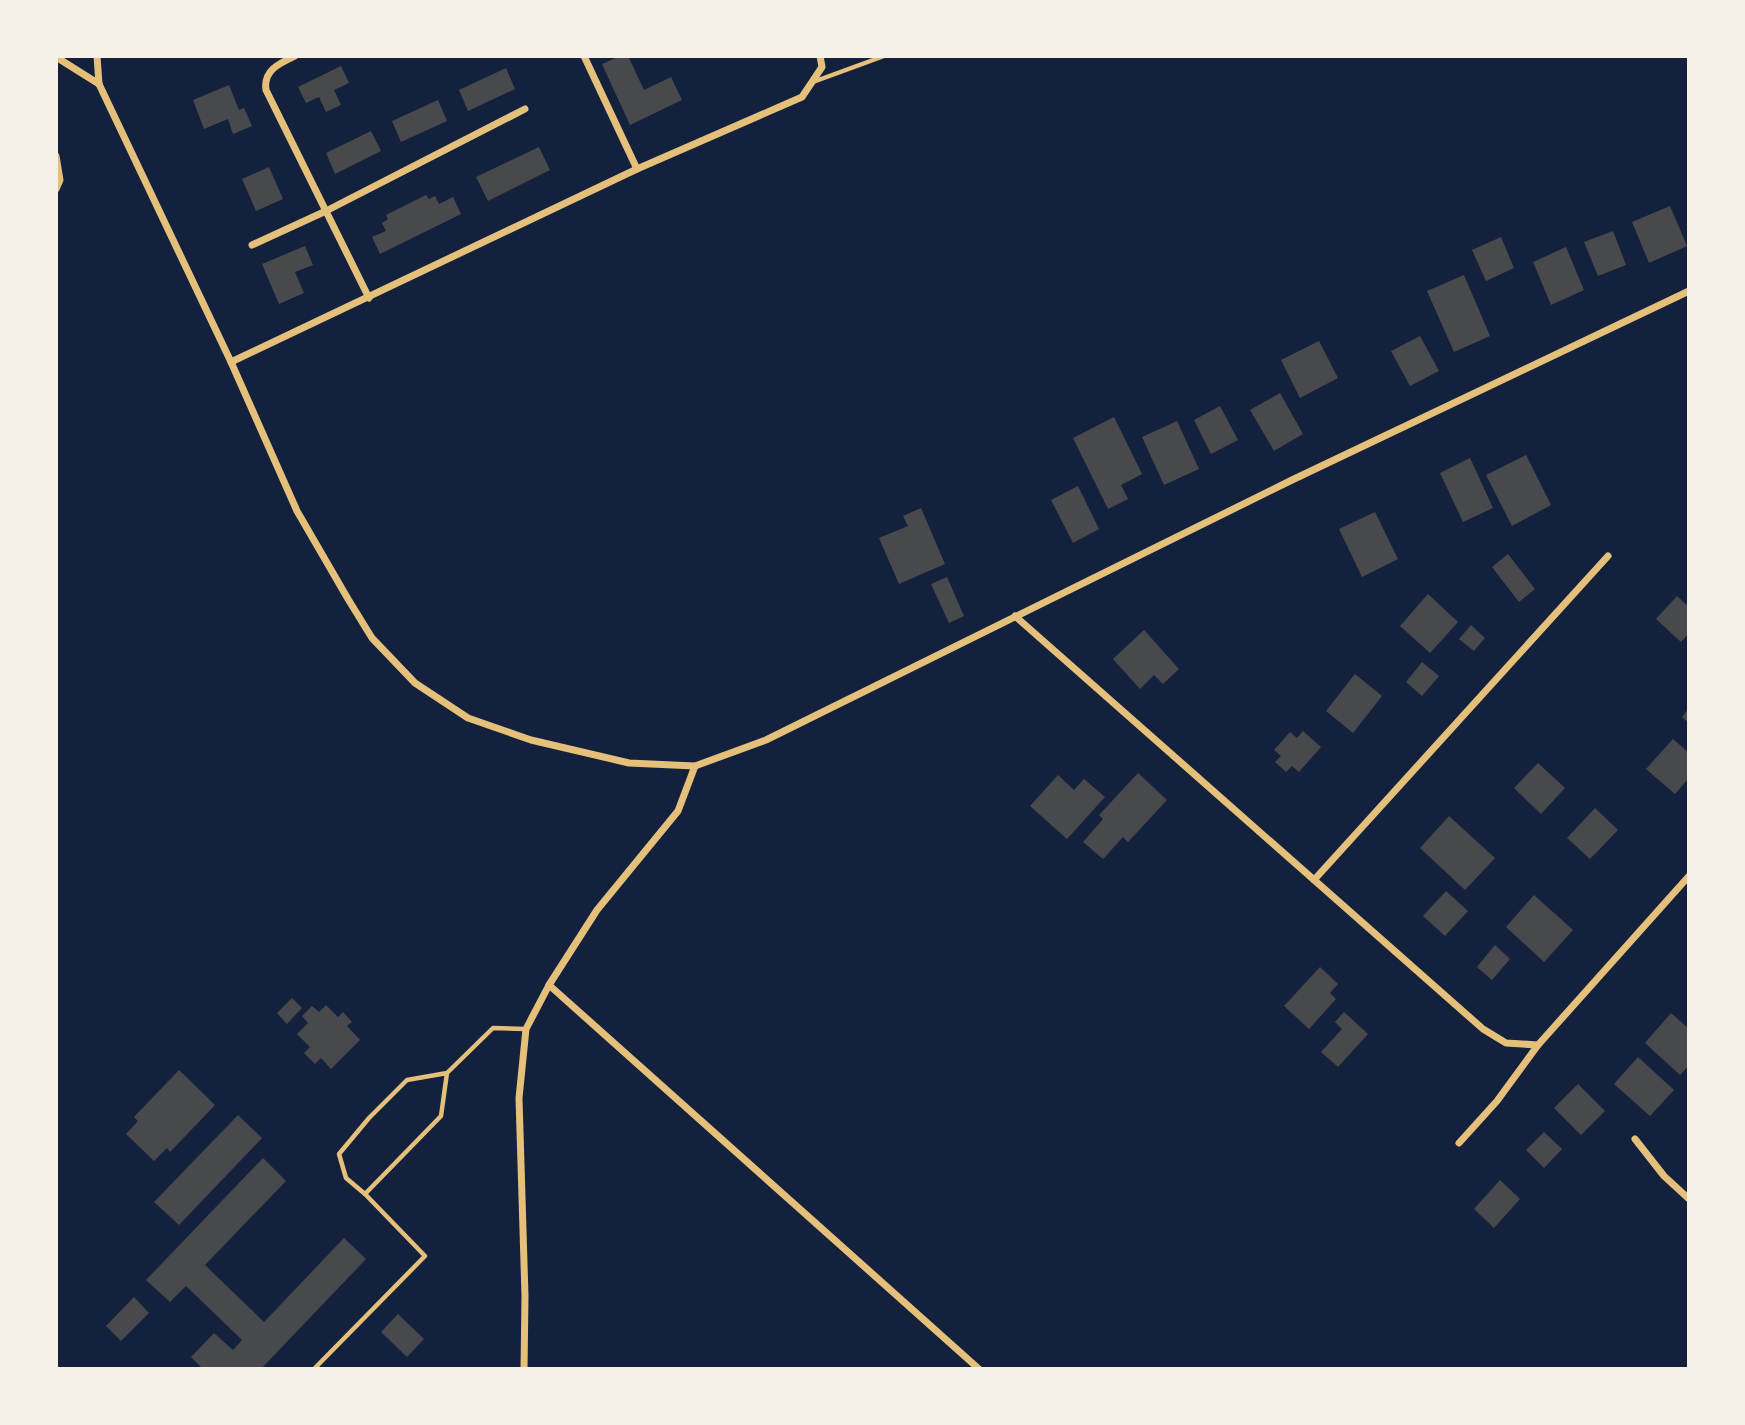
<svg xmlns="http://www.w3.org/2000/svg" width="1745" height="1425" viewBox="0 0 1745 1425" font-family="Cabin,sans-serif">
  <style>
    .building { fill: #48494c }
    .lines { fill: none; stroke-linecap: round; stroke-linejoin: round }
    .service { stroke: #e5c07b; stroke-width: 4.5 }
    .minor { stroke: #e5c07b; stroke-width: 7 }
  </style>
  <rect width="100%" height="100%" fill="#14213d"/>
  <g class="building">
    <polygon points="620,56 628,56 644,90 671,77 682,100 630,125 602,64"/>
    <polygon points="341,66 349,83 334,90 341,105 326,112 319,97 306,103 298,87"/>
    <polygon points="506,68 515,89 468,111 459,90"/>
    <polygon points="229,85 239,110 244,108 252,126 233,134 228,119 204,129 193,100"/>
    <polygon points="438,100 447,121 401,142 392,121"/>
    <polygon points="371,131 381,151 335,174 326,153"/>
    <polygon points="539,147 550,170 488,201 476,177"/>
    <polygon points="269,167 283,199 256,211 242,179"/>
    <polygon points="426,195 429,199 435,196 439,204 453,197 461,214 380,254 372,237 386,231 382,223 388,219 386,215"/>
    <polygon points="1670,206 1687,246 1649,263 1632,222"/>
    <polygon points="1613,231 1626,265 1598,276 1584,242"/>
    <polygon points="1501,237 1514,268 1486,281 1472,250"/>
    <polygon points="305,246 313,265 295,272 304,293 279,304 262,264"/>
    <polygon points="1566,247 1584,290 1551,305 1533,262"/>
    <polygon points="1464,275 1490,336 1454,352 1427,291"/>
    <polygon points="1420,336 1439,371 1410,386 1391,351"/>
    <polygon points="1319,341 1338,378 1300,398 1281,360"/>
    <polygon points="1280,393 1303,434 1274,451 1250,410"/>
    <polygon points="1220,406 1238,440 1211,454 1194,420"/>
    <polygon points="1114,417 1142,474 1121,485 1128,499 1108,509 1073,438"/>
    <polygon points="1177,421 1199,469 1164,485 1142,437"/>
    <polygon points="1526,455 1551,505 1512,526 1486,475"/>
    <polygon points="1470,458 1493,508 1463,522 1440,473"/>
    <polygon points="1078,486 1099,529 1073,543 1051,500"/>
    <polygon points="921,508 945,564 899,584 879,538 908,526 903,516"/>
    <polygon points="1375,512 1398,559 1362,577 1339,529"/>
    <polygon points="1508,554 1535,589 1519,602 1492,567"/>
    <polygon points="947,577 964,616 949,623 931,584"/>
    <polygon points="1428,594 1458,622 1430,653 1400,626"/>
    <polygon points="1677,596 1689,607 1689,633 1681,642 1656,619"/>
    <polygon points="1471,625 1485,638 1474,651 1459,639"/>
    <polygon points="1144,630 1179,669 1163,684 1154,675 1140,689 1113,659"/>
    <polygon points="1422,662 1439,676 1422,696 1406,682"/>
    <polygon points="1355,674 1382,696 1353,733 1326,711"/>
    <polygon points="1689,708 1689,723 1682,717"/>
    <polygon points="1303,731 1321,747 1299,772 1292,766 1286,772 1275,762 1281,756 1274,750 1290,732 1297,738"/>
    <polygon points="1673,739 1689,753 1689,778 1675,794 1646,769"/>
    <polygon points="1538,763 1565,788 1541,814 1514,788"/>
    <polygon points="1138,773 1167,800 1128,842 1123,837 1103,859 1083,842 1103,819 1099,815"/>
    <polygon points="1058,775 1074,790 1084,779 1105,797 1067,839 1030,806"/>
    <polygon points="1595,808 1618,830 1590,859 1567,838"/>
    <polygon points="1449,816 1495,858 1465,890 1420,848"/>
    <polygon points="1446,891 1468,911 1445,936 1423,916"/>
    <polygon points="1534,895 1573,930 1544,962 1506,927"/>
    <polygon points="1495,945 1510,959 1492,980 1477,967"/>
    <polygon points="1320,967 1338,984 1330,993 1336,999 1309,1029 1284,1006"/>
    <polygon points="292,998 302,1008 287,1024 277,1013"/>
    <polygon points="326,1005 338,1017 343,1012 352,1022 347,1026 360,1040 331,1069 321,1058 315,1064 304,1053 310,1047 297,1034 308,1023 302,1016 312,1006 319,1012"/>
    <polygon points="1344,1012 1368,1034 1338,1067 1321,1052 1342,1029 1335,1022"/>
    <polygon points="1671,1013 1689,1029 1689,1065 1680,1075 1645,1043"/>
    <polygon points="1638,1057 1674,1090 1650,1116 1614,1084"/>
    <polygon points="179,1070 215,1105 170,1152 167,1148 154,1161 126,1134 138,1121 134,1117"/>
    <polygon points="1578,1084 1605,1111 1581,1135 1554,1108"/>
    <polygon points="238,1115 262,1138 179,1225 154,1202"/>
    <polygon points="1544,1132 1562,1149 1544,1168 1526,1150"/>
    <polygon points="263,1158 286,1181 205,1265 264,1322 344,1238 366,1259 261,1369 203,1369 191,1357 214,1333 233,1350 242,1340 186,1286 170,1302 146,1280"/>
    <polygon points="1500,1180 1520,1199 1494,1228 1474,1209"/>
    <polygon points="134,1297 149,1313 121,1341 106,1326"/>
    <polygon points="398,1314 424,1339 407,1357 381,1332"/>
  </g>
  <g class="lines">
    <g class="service">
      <polyline points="813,82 884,56"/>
      <polyline points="447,1073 441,1116 365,1194 346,1178 339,1154 369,1118 407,1080 447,1073 493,1028 525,1029"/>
      <polyline points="314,1369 425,1256 365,1194"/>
    </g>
    <g class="minor">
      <polyline points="97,56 99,84 231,362 297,511 348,599 372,638 415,683 468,718 531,740 629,763 695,766 766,740 1292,480 1689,291"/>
      <path d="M 295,56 C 280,63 263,70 266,90 L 369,298"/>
      <polyline points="584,56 637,169"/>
      <polyline points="56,57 99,84"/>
      <polyline points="56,156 60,180 56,189"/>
      <polyline points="252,245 326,211 525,109"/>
      <polyline points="231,362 637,169 802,97 822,67 820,56"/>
      <polyline points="1015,616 1483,1029 1506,1043 1538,1045 1689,876"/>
      <polyline points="1314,880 1608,556"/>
      <polyline points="549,985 979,1369"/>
      <polyline points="1635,1139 1664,1176 1689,1199"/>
      <polyline points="1459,1143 1497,1101 1538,1045"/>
      <polyline points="524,1369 525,1296 519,1098 526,1029 549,985 597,910 678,811 695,766"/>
    </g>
  </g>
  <rect width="1745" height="1425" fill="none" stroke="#f6f1e7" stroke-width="116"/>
</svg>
